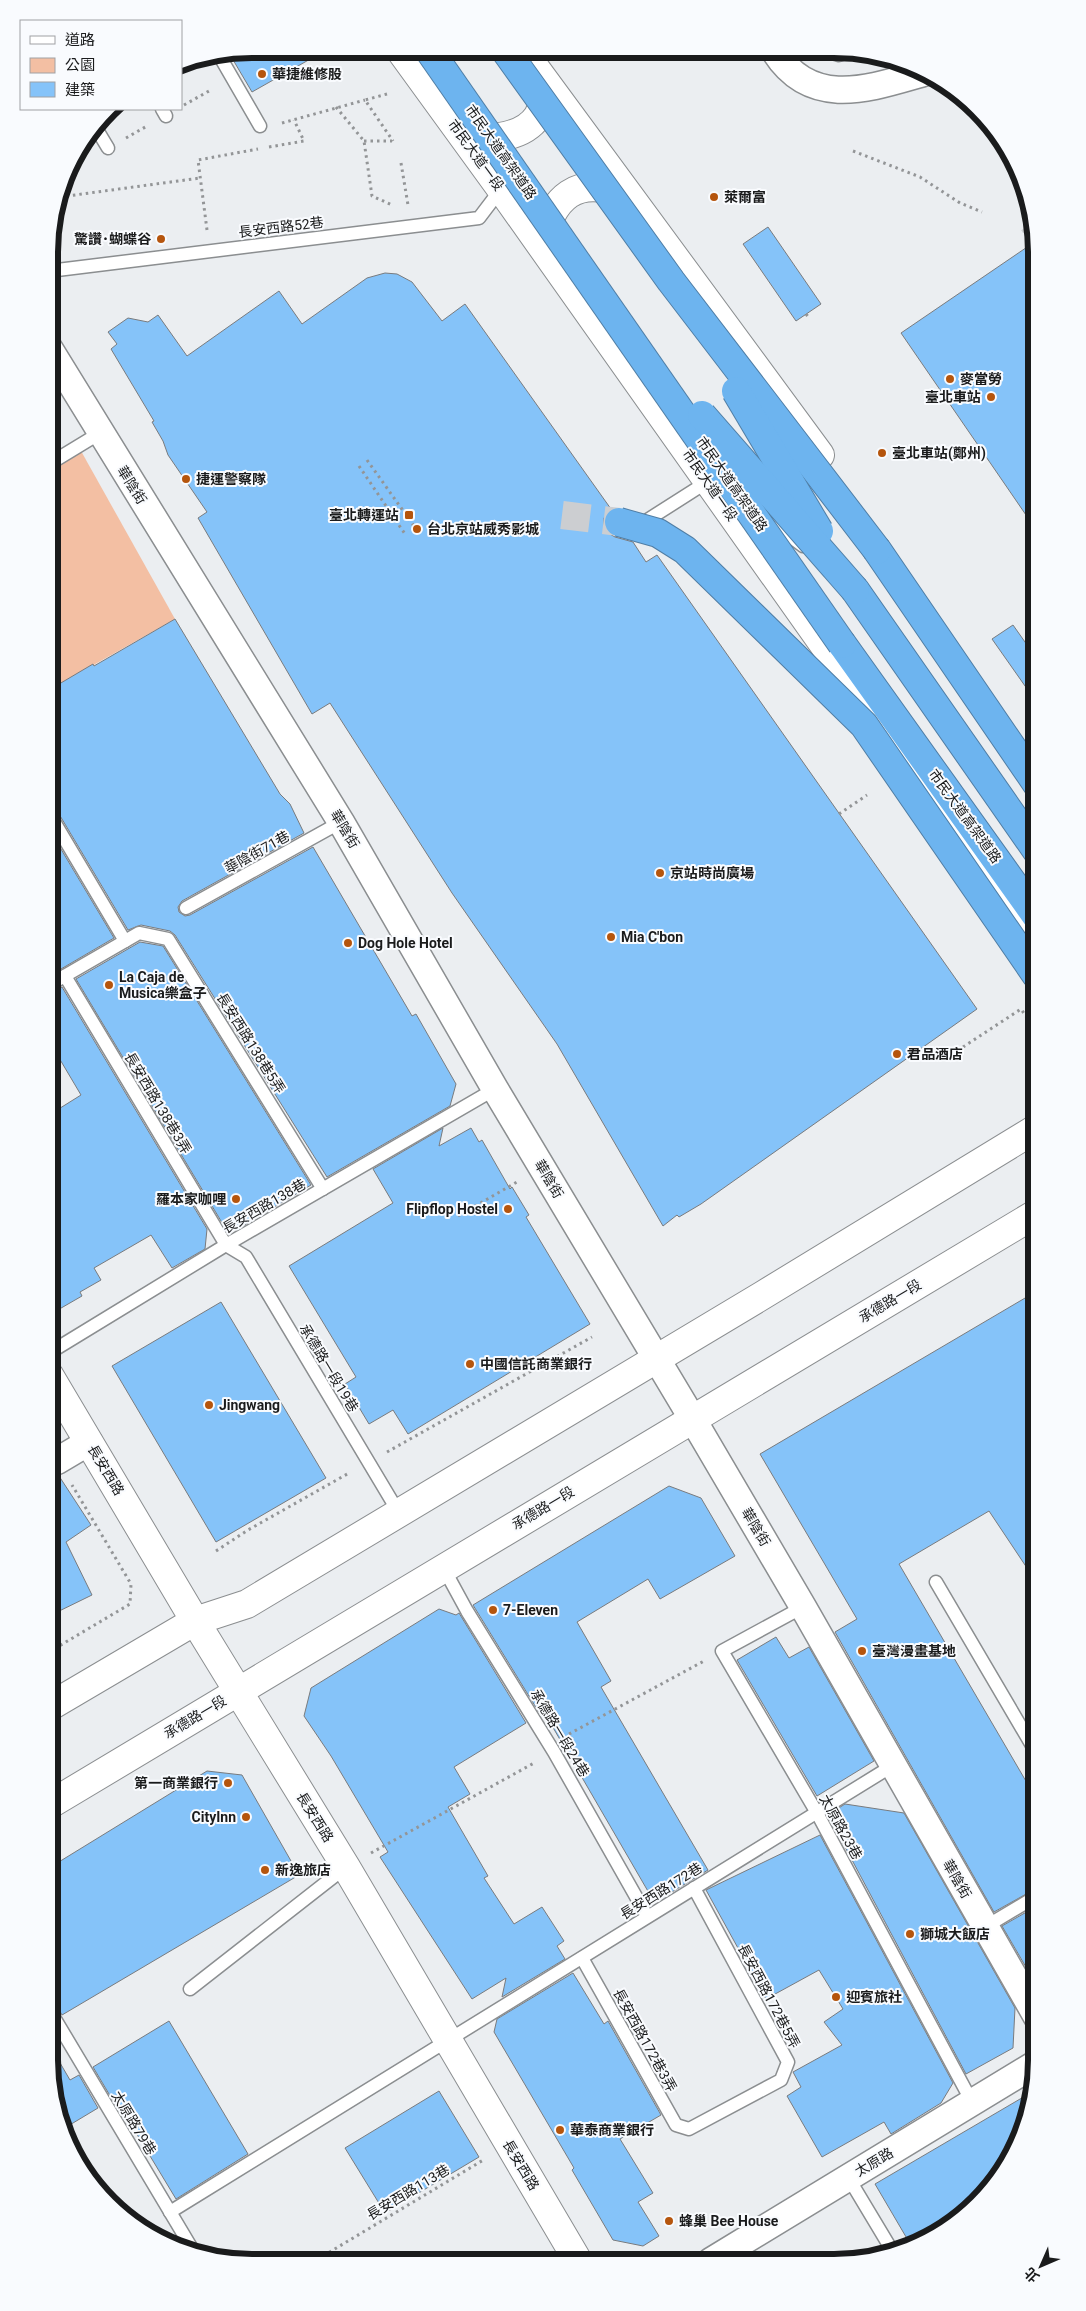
<svg xmlns="http://www.w3.org/2000/svg" width="1086" height="2311" viewBox="0 0 1086 2311" font-family="Roboto,'Noto Sans TC',sans-serif">
  <style>
    .green { fill: #f3bfa3 }
    .building { fill: #85c3f9; stroke: #797b7e }
    .lines { fill: none; stroke-linecap: round; stroke-linejoin: round }
    .street-tunnel { stroke: #ccced1; stroke-width: 26; stroke-dasharray: 26 13; stroke-linecap: butt }
    .highway-tunnel { stroke: #ccced1; stroke-width: 28; stroke-dasharray: 28 14; stroke-linecap: butt }
    .lane-casing { stroke: #8b8e90; stroke-width: 15 }
    .street-casing { stroke: #8b8e90; stroke-width: 29 }
    .secondary-casing { stroke: #8b8e90; stroke-width: 30 }
    .highway-casing { stroke: #507ea5; stroke-width: 30 }
    .path { stroke: #939597; stroke-width: 3; stroke-dasharray: 2.5 4; stroke-linecap: butt }
    .lane { stroke: #fff; stroke-width: 12 }
    .street { stroke: #fff; stroke-width: 26 }
    .secondary { stroke: #fff; stroke-width: 28 }
    .highway { stroke: #6db4ef; stroke-width: 28 }
    .highway-bridge-casing { stroke: #507ea5; stroke-width: 30; stroke-linecap: butt }
    .highway-bridge { stroke: #6db4ef; stroke-width: 28 }
    .poi-dot { fill: #b5550d; stroke: #f9fbfe; stroke-width: 2 }
    .labels { text-anchor: middle; stroke-width: 4; stroke-linejoin: round; paint-order: stroke }
    .poi-label { font-size: 14px; font-weight: bold; fill: #1a1b1c; stroke: #f9fbfe; text-anchor: start }
    .street-label { font-size: 14px; fill: #1a1b1c; stroke: #f9fbfe }
    .rim { fill: none; stroke: #1a1b1c; stroke-width: 6 }
  </style>
  <rect width="100%" height="100%" fill="#ebeef1"/>
  <polygon class="green" points="81,451 175,619 51,689 49,685 49,471"/>
  <g class="building">
    <polygon points="252,49 328,49 252,92 229,53"/>
    <polygon points="768,227 821,304 796,321 743,244"/>
    <polygon points="1036,241 1037,252 1037,531 901,333"/>
    <polygon points="385,273 397,274 412,282 442,321 465,304 611,509 604,518 604,526 608,533 615,537 633,542 646,562 657,555 977,1009 701,1204 679,1217 677,1215 663,1226 557,1044 452,893 330,703 312,714 198,518 207,512 168,455 163,441 152,422 154,421 111,349 117,344 108,332 128,318 148,322 158,315 187,356 279,291 302,324 367,278"/>
    <polygon points="175,619 280,794 290,804 304,833 182,901 178,907 179,912 185,916 190,915 313,847 412,1016 416,1014 456,1084 450,1106 327,1177 175,935 170,931 141,925 128,930 56,809 49,805 49,690 93,664 94,666"/>
    <polygon points="1013,625 1037,659 1037,703 992,639"/>
    <polygon points="49,829 114,938 49,976"/>
    <polygon points="140,942 163,946 311,1185 236,1230 224,1226 76,979"/>
    <polygon points="62,987 207,1229 205,1249 172,1268 151,1235 94,1268 101,1280 80,1292 82,1296 49,1315 49,1115 81,1095 49,1041 49,993"/>
    <polygon points="443,1128 439,1146 471,1128 479,1142 482,1140 510,1189 512,1187 529,1215 526,1217 590,1324 408,1434 393,1410 369,1424 345,1384 356,1377 289,1266 393,1203 373,1169"/>
    <polygon points="1037,1291 1037,1583 989,1511 899,1564 1037,1800 1037,1888 994,1912 835,1632 857,1619 760,1454"/>
    <polygon points="221,1302 326,1478 216,1542 112,1366"/>
    <polygon points="49,1474 59,1476 91,1525 66,1542 92,1595 49,1616"/>
    <polygon points="669,1486 701,1498 735,1556 660,1599 648,1579 577,1622 611,1681 601,1687 708,1870 667,1895 649,1893 544,1712 540,1714 473,1605"/>
    <polygon points="439,1609 456,1615 459,1613 526,1723 454,1767 470,1794 448,1807 488,1876 484,1878 514,1924 542,1907 564,1941 557,1946 565,1959 502,1997 506,1978 472,1999 380,1857 388,1852 331,1756 304,1716 311,1688"/>
    <polygon points="776,1637 789,1658 809,1647 874,1761 817,1796 737,1660"/>
    <polygon points="207,1771 242,1775 299,1875 62,2015 56,2004 49,2001 49,1868"/>
    <polygon points="845,1804 904,1813 1015,2008 1013,2048 966,2074 828,1815"/>
    <polygon points="820,1835 953,2083 941,2103 891,2134 884,2122 822,2157 787,2096 801,2087 793,2072 842,2045 824,2022 843,2009 819,1970 766,1999 706,1890"/>
    <polygon points="1037,1906 1037,1986 1002,1926"/>
    <polygon points="573,1973 604,2024 608,2021 661,2115 620,2139 653,2193 638,2202 659,2236 643,2246 613,2240 572,2170 574,2168 494,2032 497,2019"/>
    <polygon points="169,2021 248,2154 176,2199 115,2098 112,2099 93,2067"/>
    <polygon points="49,2044 70,2080 79,2075 98,2108 63,2129 56,2112"/>
    <polygon points="439,2091 479,2157 385,2213 345,2148"/>
    <polygon points="1032,2092 1022,2137 995,2183 971,2206 909,2242 875,2184"/>
  </g>
  <g class="lines">
    <polyline class="street-tunnel" points="1032,223 1034,226"/>
    <polyline class="highway-tunnel" points="562,515 619,522"/>
    <defs>
      <g id="lane">
        <polyline points="829,52 839,55 848,52"/>
        <polyline points="219,55 260,126"/>
        <polyline points="162,109 166,116"/>
        <polyline points="96,128 108,148"/>
        <polyline points="49,271 479,218 501,189"/>
        <polyline points="49,464 100,433"/>
        <polyline points="763,516 803,546"/>
        <polyline points="638,526 707,482"/>
        <polyline points="49,813 125,941"/>
        <polyline points="186,908 341,822"/>
        <polyline points="65,976 226,1245 246,1257 399,1513"/>
        <polyline points="49,985 139,933 168,939 323,1189"/>
        <polyline points="49,1353 226,1245 495,1089"/>
        <polyline points="443,1567 467,1611 554,1752 647,1916"/>
        <polyline points="936,1582 1037,1754"/>
        <polyline points="803,1607 722,1651 817,1813 972,2102"/>
        <polyline points="985,1927 1037,1896"/>
        <polyline points="582,1958 676,2125 689,2129 781,2080 788,2062 694,1888"/>
        <polyline points="190,1989 346,1867"/>
        <polyline points="49,2009 194,2252"/>
        <polyline points="848,2177 893,2252"/>
        <polyline points="170,2212 892,1766"/>
      </g>
      <g id="street">
        <path d="M 775,52 C 813,111 873,87 927,72"/>
        <polyline points="49,348 341,822 495,1089 692,1418 803,1607 1037,2017"/>
        <polyline points="49,1458 57,1461 89,1442"/>
        <polyline points="711,2261 1037,2063"/>
      </g>
      <g id="secondary">
        <polyline points="400,50 501,189 1037,946"/>
        <polyline points="522,50 820,455"/>
        <path d="M 468,136 C 491,141 524,137 538,116 C 543,107 545,95 547,85"/>
        <path d="M 542,243 C 552,197 577,175 623,194"/>
        <polyline points="49,1375 195,1621 346,1867 578,2261"/>
        <polyline points="49,1707 195,1621 247,1604 763,1295 1037,1128"/>
        <polyline points="49,1805 1037,1213"/>
      </g>
      <g id="highway">
        <polyline points="877,550 1037,784"/>
        <polyline points="855,590 1037,851"/>
        <polyline points="842,644 1037,917"/>
      </g>
    </defs>
    <use href="#lane" class="lane-casing"/>
    <use href="#street" class="street-casing"/>
    <use href="#secondary" class="secondary-casing"/>
    <use href="#highway" class="highway-casing"/>
    <g class="path">
      <polyline points="387,94 365,100 393,141"/>
      <polyline points="184,105 209,91"/>
      <polyline points="336,107 364,141 372,196 392,205"/>
      <polyline points="282,123 365,100"/>
      <polyline points="126,138 147,126"/>
      <polyline points="364,141 392,141"/>
      <polyline points="269,147 304,141 294,120"/>
      <polyline points="853,151 920,177 960,203 982,212"/>
      <polyline points="401,163 408,205"/>
      <polyline points="60,197 200,178"/>
      <polyline points="207,230 198,160 258,149"/>
      <polyline points="806,314 810,319"/>
      <polyline points="367,460 414,526"/>
      <polyline points="359,466 405,534"/>
      <polyline points="839,814 867,795"/>
      <polyline points="963,1047 1021,1009 1037,1032"/>
      <polyline points="458,1216 517,1182"/>
      <polyline points="387,1452 592,1337"/>
      <polyline points="216,1551 248,1530 349,1473"/>
      <polyline points="49,1652 130,1604 131,1584 72,1485"/>
      <polyline points="569,1734 704,1661"/>
      <polyline points="371,1853 534,1763"/>
      <polyline points="318,2259 485,2159"/>
    </g>
    <use href="#lane" class="lane"/>
    <use href="#street" class="street"/>
    <use href="#secondary" class="secondary"/>
    <use href="#highway" class="highway"/>
    <defs>
      <g id="highway-bridge">
        <polyline points="429,50 842,644"/>
        <polyline points="505,50 671,281 877,550"/>
        <polyline points="736,391 819,531"/>
        <polyline points="702,415 855,590"/>
        <polyline points="619,522 658,533 685,550 864,725 1037,976"/>
      </g>
    </defs>
    <use href="#highway-bridge" class="highway-bridge-casing"/>
    <use href="#highway-bridge" class="highway-bridge"/>
  </g>
  <g class="poi-dot">
    <circle cx="262" cy="74" r="5"/>
    <circle cx="714" cy="197" r="5"/>
    <circle cx="161" cy="239" r="5"/>
    <circle cx="950" cy="379" r="5"/>
    <circle cx="991" cy="397" r="5"/>
    <circle cx="882" cy="453" r="5"/>
    <circle cx="186" cy="479" r="5"/>
    <rect x="404" y="510" width="10" height="10" rx="2.5"/>
    <circle cx="417" cy="529" r="5"/>
    <circle cx="660" cy="873" r="5"/>
    <circle cx="611" cy="937" r="5"/>
    <circle cx="348" cy="943" r="5"/>
    <circle cx="109" cy="985" r="5"/>
    <circle cx="897" cy="1054" r="5"/>
    <circle cx="236" cy="1199" r="5"/>
    <circle cx="508" cy="1209" r="5"/>
    <circle cx="470" cy="1364" r="5"/>
    <circle cx="209" cy="1405" r="5"/>
    <circle cx="493" cy="1610" r="5"/>
    <circle cx="862" cy="1651" r="5"/>
    <circle cx="228" cy="1783" r="5"/>
    <circle cx="246" cy="1817" r="5"/>
    <circle cx="265" cy="1870" r="5"/>
    <circle cx="910" cy="1934" r="5"/>
    <circle cx="836" cy="1997" r="5"/>
    <circle cx="560" cy="2130" r="5"/>
    <circle cx="669" cy="2221" r="5"/>
  </g>
  <g class="labels">
    <g class="poi-label">
      <text x="272" y="79">華捷維修股</text>
      <text x="724" y="202">萊爾富</text>
      <text x="151" y="244" text-anchor="end">驚讚･蝴蝶谷</text>
      <text x="960" y="384">麥當勞</text>
      <text x="981" y="402" text-anchor="end">臺北車站</text>
      <text x="892" y="458">臺北車站(鄭州)</text>
      <text x="196" y="484">捷運警察隊</text>
      <text x="399" y="520" text-anchor="end">臺北轉運站</text>
      <text x="427" y="534">台北京站威秀影城</text>
      <text x="670" y="878">京站時尚廣場</text>
      <text x="621" y="942">Mia C'bon</text>
      <text x="358" y="948">Dog Hole Hotel</text>
      <text x="119" y="982">La Caja de<tspan x="119" dy="16">Musica樂盒子</tspan></text>
      <text x="907" y="1059">君品酒店</text>
      <text x="226" y="1204" text-anchor="end">羅本家咖哩</text>
      <text x="498" y="1214" text-anchor="end">Flipflop Hostel</text>
      <text x="480" y="1369">中國信託商業銀行</text>
      <text x="219" y="1410">Jingwang</text>
      <text x="503" y="1615">7-Eleven</text>
      <text x="872" y="1656">臺灣漫畫基地</text>
      <text x="218" y="1788" text-anchor="end">第一商業銀行</text>
      <text x="236" y="1822" text-anchor="end">CityInn</text>
      <text x="275" y="1875">新逸旅店</text>
      <text x="920" y="1939">獅城大飯店</text>
      <text x="846" y="2002">迎賓旅社</text>
      <text x="570" y="2135">華泰商業銀行</text>
      <text x="679" y="2226">蜂巢 Bee House</text>
    </g>
    <g class="street-label">
      <text transform="translate(501 152) rotate(55)" y="5">市民大道高架道路</text>
      <text transform="translate(476 155) rotate(54)" y="5">市民大道一段</text>
      <text transform="translate(281 227) rotate(-7)" y="5">長安西路52巷</text>
      <text transform="translate(732 484) rotate(55)" y="5">市民大道高架道路</text>
      <text transform="translate(132 485) rotate(58)" y="5">華陰街</text>
      <text transform="translate(710 485) rotate(55)" y="5">市民大道一段</text>
      <text transform="translate(965 816) rotate(54)" y="5">市民大道高架道路</text>
      <text transform="translate(345 829) rotate(59)" y="5">華陰街</text>
      <text transform="translate(257 852) rotate(-29)" y="5">華陰街71巷</text>
      <text transform="translate(251 1043) rotate(58)" y="5">長安西路138巷5弄</text>
      <text transform="translate(158 1103) rotate(59)" y="5">長安西路138巷3弄</text>
      <text transform="translate(549 1179) rotate(59)" y="5">華陰街</text>
      <text transform="translate(264 1206) rotate(-30)" y="5">長安西路138巷</text>
      <text transform="translate(890 1301) rotate(-31)" y="5">承德路一段</text>
      <text transform="translate(329 1368) rotate(59)" y="5">承德路一段19巷</text>
      <text transform="translate(106 1470) rotate(59)" y="5">長安西路</text>
      <text transform="translate(543 1508) rotate(-31)" y="5">承德路一段</text>
      <text transform="translate(756 1527) rotate(59)" y="5">華陰街</text>
      <text transform="translate(195 1717) rotate(-31)" y="5">承德路一段</text>
      <text transform="translate(560 1733) rotate(59)" y="5">承德路一段24巷</text>
      <text transform="translate(315 1817) rotate(58)" y="5">長安西路</text>
      <text transform="translate(841 1827) rotate(61)" y="5">太原路23巷</text>
      <text transform="translate(957 1879) rotate(60)" y="5">華陰街</text>
      <text transform="translate(661 1891) rotate(-32)" y="5">長安西路172巷</text>
      <text transform="translate(769 1996) rotate(62)" y="5">長安西路172巷5弄</text>
      <text transform="translate(645 2040) rotate(61)" y="5">長安西路172巷3弄</text>
      <text transform="translate(134 2123) rotate(59)" y="5">太原路79巷</text>
      <text transform="translate(874 2162) rotate(-31)" y="5">太原路</text>
      <text transform="translate(521 2165) rotate(59)" y="5">長安西路</text>
      <text transform="translate(408 2192) rotate(-31)" y="5">長安西路113巷</text>
    </g>
  </g>
  <path d="M0 0H1086V2311H0ZM252 58H834A194 194 0 0 1 1028 252V2060A194 194 0 0 1 834 2254H252A194 194 0 0 1 58 2060V252A194 194 0 0 1 252 58Z" fill="#f9fbfe" fill-rule="evenodd"/>
  <path class="rim" d="M252 58H834A194 194 0 0 1 1028 252V2060A194 194 0 0 1 834 2254H252A194 194 0 0 1 58 2060V252A194 194 0 0 1 252 58Z"/>
  <rect x="20" y="20" width="162" height="90" fill="#f9fbfe" stroke="#a0a1a4"/>
  <rect x="30" y="36" width="25" height="8" fill="#ffffff" stroke="#a0a1a4"/>
  <text x="65" y="45" font-size="15" fill="#1a1b1c">道路</text>
  <rect x="30" y="58" width="25" height="15" fill="#f3bfa3" stroke="#a0a1a4"/>
  <text x="65" y="70" font-size="15" fill="#1a1b1c">公園</text>
  <rect x="30" y="82" width="25" height="15" fill="#85c3f9" stroke="#a0a1a4"/>
  <text x="65" y="95" font-size="15" fill="#1a1b1c">建築</text>
  <g transform="translate(1041 2266) rotate(225)" stroke="#f9fbfe" stroke-width="4" paint-order="stroke">
  <path d="M0-4L9 19L0 12L-9 19Z" fill="#1a1b1c"/>
  <text y="-8" font-size="14" font-weight="bold" text-anchor="middle" fill="#1a1b1c">北</text>
  </g>
</svg>
